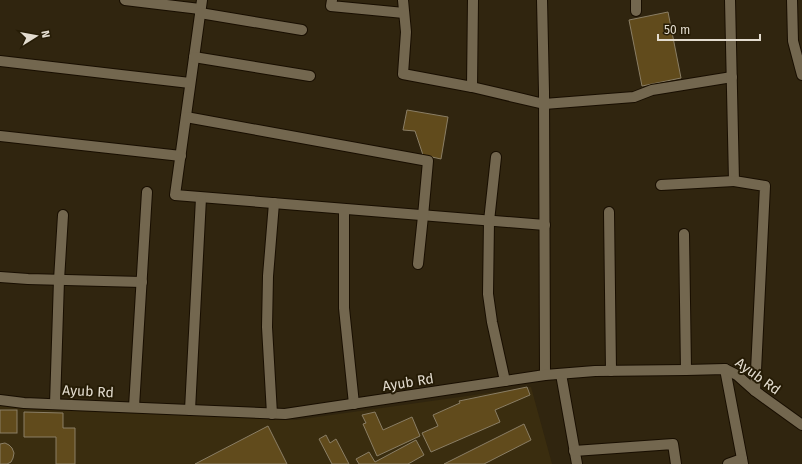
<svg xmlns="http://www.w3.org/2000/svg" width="802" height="464" viewBox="0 0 802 464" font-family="'Fira Sans',sans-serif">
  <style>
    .built { fill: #3a2d0f }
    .building { fill: #614b1c; stroke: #8a7e65 }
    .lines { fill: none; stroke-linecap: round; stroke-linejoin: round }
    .minor-casing { stroke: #180e00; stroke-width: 12 }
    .minor { stroke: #73674f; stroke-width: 10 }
    .labels { text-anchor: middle; stroke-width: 4; stroke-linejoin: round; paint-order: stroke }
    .street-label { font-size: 14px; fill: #e3dccf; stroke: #261c06 }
  </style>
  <rect width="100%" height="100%" fill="#30250f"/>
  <polygon class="built" points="531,387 552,464 0,464 0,403 296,420"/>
  <g class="building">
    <polygon points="668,12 681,78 642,86 629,20"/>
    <polygon points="407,110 448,117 441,159 423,155 415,131 403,130"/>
    <polygon points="527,387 530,395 495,410 500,422 431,452 422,433 438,426 433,415 460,403 459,401"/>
    <rect x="0" y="410" width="17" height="23"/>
    <polygon points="24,412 63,413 63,428 75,428 75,464 56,464 56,437 24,437"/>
    <polygon points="375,412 383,430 412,417 420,436 377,456 363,424 366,423 362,415"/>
    <polygon points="524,424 531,440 484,464 444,464"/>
    <polygon points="268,426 287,464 195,464"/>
    <polygon points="326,435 330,443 336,439 349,464 332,464 319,439"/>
    <polygon points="416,440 424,455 408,464 359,464 356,459 369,452 375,462"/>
    <polygon points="5,443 9,445 12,448 14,453 13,458 11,462 7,464 0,464 0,444"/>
  </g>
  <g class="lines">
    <defs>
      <g id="minor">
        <polyline points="125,0 200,9"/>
        <polyline points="202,0 175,195 545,225"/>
        <polyline points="332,0 331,6 404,13"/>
        <polyline points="403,0 406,32 403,74 472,87 544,104 634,97 652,90 732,77"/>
        <polyline points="542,0 544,91 545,375"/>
        <polyline points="730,0 734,181 765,186 755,391"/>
        <polyline points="792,0 793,41 802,75"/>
        <polyline points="636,11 636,0"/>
        <polyline points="200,13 302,30"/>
        <polyline points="194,57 310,76"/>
        <polyline points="0,61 190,83"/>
        <polyline points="472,87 473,0"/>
        <polyline points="186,117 428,161 423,216 418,264"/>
        <polyline points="0,136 181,156"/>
        <polyline points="496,157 489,221 488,294 492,322 505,381"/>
        <polyline points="661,185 734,181"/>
        <polyline points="344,209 344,308 354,404"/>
        <polyline points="609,212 611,371"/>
        <polyline points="684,234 686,370"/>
        <polyline points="0,277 28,279 142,282"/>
        <polyline points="725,369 743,464"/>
        <polyline points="561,374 577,464"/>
        <polyline points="0,400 24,403 285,414 545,375 595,371 686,370 725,369 737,375 755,391 802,425"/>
        <polyline points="55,404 59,280 63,215"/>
        <polyline points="134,407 147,192"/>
        <polyline points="190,410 201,198"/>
        <polyline points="272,414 267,327 268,276 274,203"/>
        <polyline points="574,451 673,444 676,464"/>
        <polyline points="728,464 742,459"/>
      </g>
    </defs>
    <use href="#minor" class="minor-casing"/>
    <use href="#minor" class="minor"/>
  </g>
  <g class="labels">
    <g class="street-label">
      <text transform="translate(758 376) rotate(36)" y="5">Ayub Rd</text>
      <text transform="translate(408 382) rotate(-9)" y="5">Ayub Rd</text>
      <text transform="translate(88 391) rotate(3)" y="5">Ayub Rd</text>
    </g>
  </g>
  <g transform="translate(36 36) rotate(79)" stroke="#261c06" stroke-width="3" paint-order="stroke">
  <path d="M0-3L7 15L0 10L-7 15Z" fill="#e3dccf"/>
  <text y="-6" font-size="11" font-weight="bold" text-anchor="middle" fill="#e3dccf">N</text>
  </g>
  <path d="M658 34v6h102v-6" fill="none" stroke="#e3dccf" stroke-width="2"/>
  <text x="664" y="34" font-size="12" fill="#e3dccf" stroke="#261c06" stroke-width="3" paint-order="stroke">50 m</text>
</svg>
